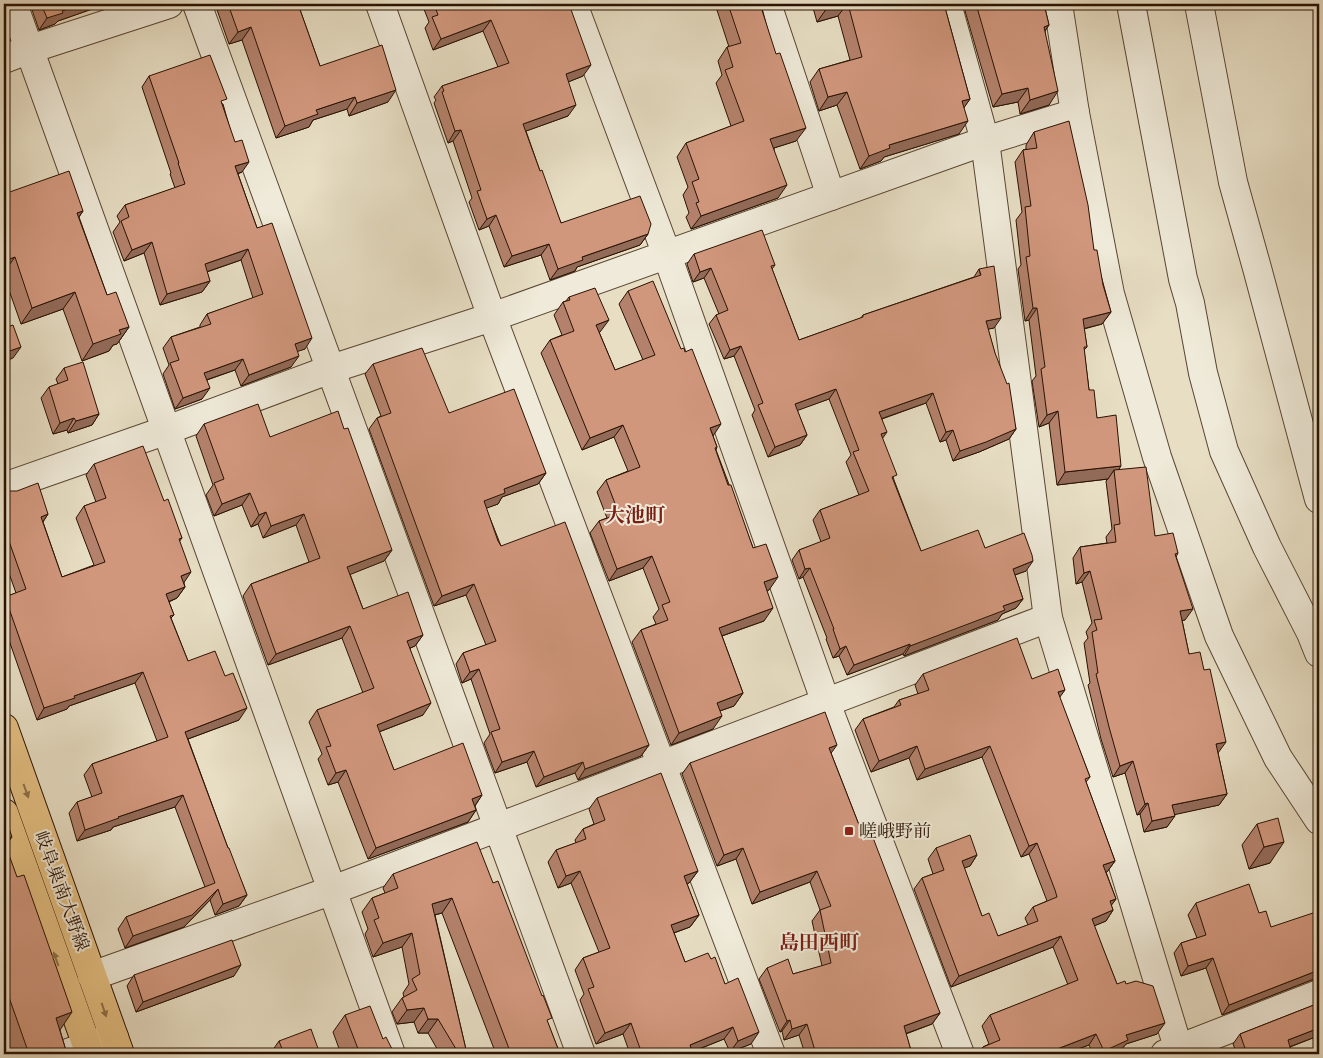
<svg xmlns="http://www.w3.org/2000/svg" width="1323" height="1058" viewBox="0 0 1323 1058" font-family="'EB Garamond','Noto Serif JP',serif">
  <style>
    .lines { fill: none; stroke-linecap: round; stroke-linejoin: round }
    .minor-casing { stroke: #594532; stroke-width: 30 }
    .tertiary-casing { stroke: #594532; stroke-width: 30 }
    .primary-casing { stroke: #2a1202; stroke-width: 30 }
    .minor { stroke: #efead9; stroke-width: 28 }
    .tertiary { stroke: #efead9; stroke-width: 28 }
    .primary { stroke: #e4bf82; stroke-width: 28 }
    .wall { fill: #b4826c; stroke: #2a1202 }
    .shaded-wall { fill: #926a58; stroke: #2a1202 }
    .building { fill: #d1977d; stroke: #2a1202 }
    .oneway { fill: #907148 }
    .poi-dot { fill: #8f2418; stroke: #efead9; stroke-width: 2 }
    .labels { text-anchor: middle; stroke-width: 4; stroke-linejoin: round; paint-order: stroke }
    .poi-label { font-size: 18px; fill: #2a1202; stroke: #efead9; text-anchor: start }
    .street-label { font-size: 18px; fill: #2a1202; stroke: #efead9 }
    .quarter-label { font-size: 20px; font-weight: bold; fill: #7a1f14; stroke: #efead9 }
  </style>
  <rect width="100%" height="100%" fill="#e7dec4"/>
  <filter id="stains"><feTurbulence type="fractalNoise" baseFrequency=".004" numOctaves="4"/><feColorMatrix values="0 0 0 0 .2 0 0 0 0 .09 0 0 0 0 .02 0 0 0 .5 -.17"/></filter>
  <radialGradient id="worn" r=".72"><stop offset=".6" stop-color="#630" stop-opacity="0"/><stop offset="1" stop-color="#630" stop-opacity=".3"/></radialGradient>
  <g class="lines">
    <defs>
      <g id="minor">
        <polyline points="13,4 391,1054"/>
        <polyline points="197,4 581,1054"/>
        <polyline points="380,4 492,317 771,1054"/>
        <polyline points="573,4 667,255 826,703 960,1054"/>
        <polyline points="767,4 831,196"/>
        <polyline points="947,4 985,141 1048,618 1180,1054"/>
        <polyline points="1131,4 1183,279 1190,303 1203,373 1224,451 1267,547 1311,633 1319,653"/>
        <polyline points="1199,4 1233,182 1257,268 1319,499"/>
        <polyline points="30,49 169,4"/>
        <polyline points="4,487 167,430 331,369 492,317 985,141 1075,113"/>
        <polyline points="92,976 333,890 1048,618"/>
        <polyline points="65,1054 114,1037"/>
        <polyline points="1165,1054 1319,994"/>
      </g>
      <g id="tertiary">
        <polyline points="1058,4 1075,113 1110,294 1157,457 1219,636 1278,758 1319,820"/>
        <polyline points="4,59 30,49"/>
      </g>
      <g id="primary">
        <polyline points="4,728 120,1054"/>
        <polyline points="4,813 90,1054"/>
      </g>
    </defs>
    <use href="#minor" class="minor-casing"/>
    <use href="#tertiary" class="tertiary-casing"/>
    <use href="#primary" class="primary-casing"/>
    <use href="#minor" class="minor"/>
    <use href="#tertiary" class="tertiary"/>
    <use href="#primary" class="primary"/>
  </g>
  <g class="wall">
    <polygon points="30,4 98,4 95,8 58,21 55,24 39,30"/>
    <polygon points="215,4 298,4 320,66 388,102 349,116 347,109 313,120 309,127 276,138 242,40 229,44"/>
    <polygon points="422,4 569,4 583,76 568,82 568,116 526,131 540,171 561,223 648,234 640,245 577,267 575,271 550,280 541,255 504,267 489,226 479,230 469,202 472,198 453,141 448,143 434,103 436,100 434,97 442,86 498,67 483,31 433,50 425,28 429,22"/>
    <polygon points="715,4 761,4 796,141 774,148 778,198 691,229 686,217 689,213 683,195 688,187 677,157 686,143 731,126 716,83 722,75 718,61 727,47 729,47"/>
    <polygon points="812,4 944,4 970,99 964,107 959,134 884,157 881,161 860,169 837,105 819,111 810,82 819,69 850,60 838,16 817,22"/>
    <polygon points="963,4 1044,4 1049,25 1045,31 1049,105 1020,114 1018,102 993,107"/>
    <polygon points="149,76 223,104 242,172 238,174 257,228 305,349 297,351 291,367 241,386 235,370 207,380 202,399 175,409 163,374 169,365 163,348 171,337 200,327 200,325 207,314 253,298 241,260 207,272 210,281 202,292 160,305 144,253 124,261 113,232 120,222 117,216 125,205 175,188 170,174 171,173 142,87"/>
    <polygon points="1034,132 1094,250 1111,312 1102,324 1084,329 1087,347 1084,350 1089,390 1097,418 1119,470 1155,536 1178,553 1176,557 1185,620 1182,620 1189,654 1218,753 1227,794 1219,805 1175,814 1167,827 1144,832 1140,814 1137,815 1125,773 1113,777 1101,739 1088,685 1090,683 1084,643 1088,638 1086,632 1092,623 1082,582 1076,584 1073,558 1080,547 1107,543 1106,537 1112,529 1106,481 1108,479 1057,485 1049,423 1039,427 1032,381 1036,376 1029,320 1025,321 1018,269 1021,265 1016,220 1022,212 1015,162 1023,150 1026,149 1026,145"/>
    <polygon points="4,194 83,211 79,217 107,295 129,327 117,344 113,345 109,351 82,361 63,309 21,324 4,276"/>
    <polygon points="694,254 775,265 772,269 799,340 861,318 863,315 974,277 979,269 994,328 988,329 1016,429 1009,439 979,452 953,461 946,440 940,442 926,403 882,419 882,438 894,480 921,551 985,548 1026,571 1015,575 1023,599 1016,608 1002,614 998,620 904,656 903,654 847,675 839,656 833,658 826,639 827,638 803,577 799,579 792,560 799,550 821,542 813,520 820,510 859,495 846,462 851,455 829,399 797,410 807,435 800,445 768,457 752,415 755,410 734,356 724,359 709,324 716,315 719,314 704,278 693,282 687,264"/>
    <polygon points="628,291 713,436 717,447 716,450 769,590 767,590 764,621 722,636 743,693 734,706 720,711 713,729 671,745 632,642 641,630 656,624 653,617 659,609 643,568 609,581 590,533 599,521 607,518 597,492 606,480 628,471 614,437 582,450 541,353 550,340 562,335 554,315 563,302 566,301 569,297 600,332 599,332 615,370 643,360 619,304"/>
    <polygon points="373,364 449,413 546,473 538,484 502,497 498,504 486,508 501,546 649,745 641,756 578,780 575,773 536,787 527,762 495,773 484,743 490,734 471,679 462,683 456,664 463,653 486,645 466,595 434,606 369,429 377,418 381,416 365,374"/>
    <polygon points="64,368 99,414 92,425 68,433 67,430 53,434 41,398 49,387 58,384 56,379"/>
    <polygon points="204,424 270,437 392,550 384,561 350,574 363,609 423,635 415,646 410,648 423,715 379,732 394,770 482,795 475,806 476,810 468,822 368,859 338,782 328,785 318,759 322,754 309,722 317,710 363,693 342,638 268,665 243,596 251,584 309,562 296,525 263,538 258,524 251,527 242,505 214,516 206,495 213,485 196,436"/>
    <polygon points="94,464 164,501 182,538 179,542 184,583 185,587 177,598 169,602 174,615 171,618 188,661 239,720 188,739 228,848 247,895 239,906 215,915 210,900 184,927 125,948 118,929 126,917 205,887 175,807 113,827 111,830 77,841 69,813 77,802 92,797 84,775 92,764 157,741 135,683 69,706 67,709 37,720 4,626 4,599 5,597 16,593 4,559 4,488 48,514 43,522 62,577 94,565 76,518 84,506 96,502 86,475"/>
    <polygon points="923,674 1032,679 1059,697 1090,777 1086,782 1115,861 1107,872 1106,872 1116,899 1111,905 1113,910 1106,921 1094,926 1117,984 1126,984 1157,1034 1126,1044 1120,1051 1113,1054 1093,1054 1089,1045 1064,1054 977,1054 983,1047 989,1044 982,1026 990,1015 1068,985 1053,947 951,987 914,889 922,878 933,874 928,859 936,848 977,855 970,866 964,868 982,916 998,936 1028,925 1025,918 1033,907 1047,901 1029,854 1021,857 982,757 917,780 909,758 871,772 855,730 863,719 894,707 899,700 918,694 915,685"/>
    <polygon points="831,753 859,825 940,1013 932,1024 906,1034 912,1054 805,1054 799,1035 784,1040 782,1031 780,1032 759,979 767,968 793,974 822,966 812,921 820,910 810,882 752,904 736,859 717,866 682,774 690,763"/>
    <polygon points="597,798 698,871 689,883 687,884 699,915 690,927 674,933 685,962 711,959 725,984 751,1044 730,1052 724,1039 692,1052 693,1054 630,1054 623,1034 596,1044 580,1000 584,994 575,970 583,958 599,952 571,883 558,888 548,862 556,850 576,843 575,840 583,829 594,824 589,809"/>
    <polygon points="4,814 6,846 67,1054 4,1054"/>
    <polygon points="1257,824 1270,863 1249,869 1242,845"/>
    <polygon points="393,874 493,883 560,1054 496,1054 442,913 435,915 467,1054 440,1054 428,1033 418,1033 414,1022 397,1024 392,1012 402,998 404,997 403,993 409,984 402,947 373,957 365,934 368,929 362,912 372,898 385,893 383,888"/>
    <polygon points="1196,903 1259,913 1314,979 1222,1015 1206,968 1181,976 1174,953 1181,943 1197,938 1188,915"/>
    <polygon points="134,975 234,976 136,1012 127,986"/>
    <polygon points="1319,1003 1319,1041 1318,1036 1290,1047 1292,1054 1237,1054 1233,1044 1240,1034"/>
    <polygon points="345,1015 383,1039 392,1049 400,1054 341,1054 333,1032"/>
    <polygon points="279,1041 320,1054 270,1054"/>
  </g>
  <g class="shaded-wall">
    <polygon points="82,4 98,4 95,8 58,21 55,24 39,30 47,18 62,11"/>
    <polygon points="844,4 847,4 838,16 817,22 827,8"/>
    <polygon points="491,20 483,31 433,50 441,39"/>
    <polygon points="1049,25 1040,38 1044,27"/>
    <polygon points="251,27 242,40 229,44 238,32"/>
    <polygon points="591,65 583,76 558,86 566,74"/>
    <polygon points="1028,88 1018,102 993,107 1002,94"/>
    <polygon points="396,90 388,102 349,116 357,103"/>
    <polygon points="1058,91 1049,105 1020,114 1030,100"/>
    <polygon points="847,92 837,105 819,111 828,97"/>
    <polygon points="355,97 347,109 313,120 309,127 276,138 285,126 316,110"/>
    <polygon points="970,99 961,112 962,101"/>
    <polygon points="576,105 568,116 515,135 523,124"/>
    <polygon points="968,121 959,134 884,157 881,161 860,169 869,156 889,145"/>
    <polygon points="806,128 796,141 761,152 770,139"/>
    <polygon points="461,130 453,141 448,143 455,131"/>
    <polygon points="249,162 242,172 227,177 235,166"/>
    <polygon points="787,185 778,198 691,229 701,216"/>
    <polygon points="83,211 71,228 77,213"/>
    <polygon points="496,215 489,226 479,230 487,219"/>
    <polygon points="648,234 640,245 577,267 575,271 550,280 558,269 582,257"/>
    <polygon points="152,242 144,253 124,261 132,250"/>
    <polygon points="549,244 541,255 504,267 512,256"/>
    <polygon points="248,249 241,260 197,275 205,264"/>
    <polygon points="15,257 4,272 4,261"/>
    <polygon points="711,268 704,278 693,282 700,272"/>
    <polygon points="210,281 202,292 160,305 167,294"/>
    <polygon points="75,292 63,309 21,324 32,308"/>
    <polygon points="1033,308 1037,308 1029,320 1025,321"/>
    <polygon points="1111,312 1102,324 1074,331 1083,319"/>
    <polygon points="1001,318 994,328 979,331 986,321"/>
    <polygon points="609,320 600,332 588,337 596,325"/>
    <polygon points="129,327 117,344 113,345 109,351 82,361 93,344 119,330"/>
    <polygon points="312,338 305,349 287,355 295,344"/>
    <polygon points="741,346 734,356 724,359 730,350"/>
    <polygon points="21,347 13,358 4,362 4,353"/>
    <polygon points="299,356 291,367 241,386 249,375"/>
    <polygon points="243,359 235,370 197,383 204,373"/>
    <polygon points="210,388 202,399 175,409 183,398"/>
    <polygon points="836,389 829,399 788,414 795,404"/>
    <polygon points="933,393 926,403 872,422 879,412"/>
    <polygon points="1058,411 1049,423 1039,427 1047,415"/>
    <polygon points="99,414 92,425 68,433 76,421"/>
    <polygon points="74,418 67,430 53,434 60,423"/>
    <polygon points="721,424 713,436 710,428"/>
    <polygon points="623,425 614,437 582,450 590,438"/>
    <polygon points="1016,429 1009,439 979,452 953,461 960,451"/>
    <polygon points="953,430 946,440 940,442 946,432"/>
    <polygon points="887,432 880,442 881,434"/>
    <polygon points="807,435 800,445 768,457 775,447"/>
    <polygon points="1121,466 1115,475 1114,470 1108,479 1057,485 1065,472"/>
    <polygon points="546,473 538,484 502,497 498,504 476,512 484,501 504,489"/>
    <polygon points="250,493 242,505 214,516 222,504"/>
    <polygon points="266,512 258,524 251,527 259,515"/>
    <polygon points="48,514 40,526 41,517"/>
    <polygon points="304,514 296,525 263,538 271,526"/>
    <polygon points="392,550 384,561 339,579 347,567"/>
    <polygon points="652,556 643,568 609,581 617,569"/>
    <polygon points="1033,561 1026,571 1006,578 1013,569"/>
    <polygon points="810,568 803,577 799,579 805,569"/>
    <polygon points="1090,571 1082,582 1076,584 1084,573"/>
    <polygon points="191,572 183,584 181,576"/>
    <polygon points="778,577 769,590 755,595 764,582"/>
    <polygon points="474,584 466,595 434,606 442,596"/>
    <polygon points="185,587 177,598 158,606 166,594"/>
    <polygon points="1023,599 1016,608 1002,614 998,620 904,656 910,646 1003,606"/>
    <polygon points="773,608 764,621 710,640 719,628"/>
    <polygon points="1193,609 1185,620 1172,622 1180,611"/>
    <polygon points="350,626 342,638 268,665 276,654"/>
    <polygon points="423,635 415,646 398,653 407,641"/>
    <polygon points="910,644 903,654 847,675 854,665"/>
    <polygon points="846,646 839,656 833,658 840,649"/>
    <polygon points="479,669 471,679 462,683 470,672"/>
    <polygon points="143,672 135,683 69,706 67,709 37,720 44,708 74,696"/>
    <polygon points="1065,690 1057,701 1058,692"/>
    <polygon points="743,693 734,706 708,715 717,703"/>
    <polygon points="431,703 423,715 368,736 377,725"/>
    <polygon points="247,708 239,720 177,743 185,732"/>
    <polygon points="722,716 713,729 671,745 679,733"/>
    <polygon points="1226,742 1218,753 1208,756 1216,744"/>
    <polygon points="649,745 641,756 578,780 585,769"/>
    <polygon points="837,745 829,756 829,748"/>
    <polygon points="917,746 909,758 871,772 879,761"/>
    <polygon points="990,746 982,757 917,780 925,769"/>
    <polygon points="534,751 527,762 495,773 502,762"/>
    <polygon points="1133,761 1125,773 1113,777 1120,766"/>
    <polygon points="583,762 575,773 536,787 544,777"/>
    <polygon points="346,770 338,782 328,785 336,773"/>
    <polygon points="1227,794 1219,805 1164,817 1172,805"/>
    <polygon points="183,795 175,807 113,827 111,830 77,841 85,830 118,817"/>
    <polygon points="482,795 474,807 472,799"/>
    <polygon points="1148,803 1140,814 1137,815 1145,804"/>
    <polygon points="476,810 468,822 368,859 376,848"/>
    <polygon points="1175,816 1167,827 1144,832 1152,821"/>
    <polygon points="12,837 4,848 4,840"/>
    <polygon points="1284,842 1270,863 1249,869 1264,847"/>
    <polygon points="1037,843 1029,854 1021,857 1029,846"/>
    <polygon points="743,848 736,859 717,866 724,855"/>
    <polygon points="977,855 970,866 954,872 962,861"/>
    <polygon points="1115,861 1107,872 1095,876 1103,865"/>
    <polygon points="580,871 571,883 558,888 566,876"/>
    <polygon points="698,871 689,883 676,888 684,876"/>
    <polygon points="817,871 810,882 752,904 760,892"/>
    <polygon points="218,889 210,900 184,927 125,948 133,936"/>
    <polygon points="247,895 239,906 215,915 223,904"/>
    <polygon points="452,898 442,913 422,918 432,904"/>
    <polygon points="1116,899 1108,910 1110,901"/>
    <polygon points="1113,910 1106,921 1084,930 1092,919"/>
    <polygon points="699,915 690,927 662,937 671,925"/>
    <polygon points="412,933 402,947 373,957 383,943"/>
    <polygon points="1061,936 1053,947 951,987 959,976"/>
    <polygon points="1213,958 1206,968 1181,976 1188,966"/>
    <polygon points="241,965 234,976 136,1012 143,1002"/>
    <polygon points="1319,970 1319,979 1314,979 1222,1015 1229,1005"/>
    <polygon points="424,1008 414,1022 397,1024 407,1010"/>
    <polygon points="72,1012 54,1039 56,1018"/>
    <polygon points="940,1013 932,1024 896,1037 904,1026"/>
    <polygon points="428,1019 438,1019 428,1033 418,1033"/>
    <polygon points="790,1020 782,1031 780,1032 787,1021"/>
    <polygon points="631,1023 623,1034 596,1044 605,1033"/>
    <polygon points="1165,1023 1157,1034 1126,1044 1120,1051 1113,1054 1101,1054 1104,1051 1126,1035"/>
    <polygon points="807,1024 799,1035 784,1040 792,1029"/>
    <polygon points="733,1027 724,1039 686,1054 690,1045"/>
    <polygon points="1319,1028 1319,1034 1318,1036 1281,1050 1288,1040"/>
    <polygon points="759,1032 751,1044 730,1052 738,1041"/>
    <polygon points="1096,1034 1089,1045 1064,1054 1044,1054"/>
  </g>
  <g class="building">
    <polygon points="41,4 82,4 62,11 63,13 47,18"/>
    <polygon points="228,4 298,4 320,66 382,45 396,90 357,103 355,97 316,110 318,114 285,126 251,27 238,32"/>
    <polygon points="434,4 569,4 591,65 566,74 576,105 523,124 540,171 542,170 561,223 640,196 651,224 648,234 582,257 583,260 558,269 549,244 512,256 496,215 487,219 477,191 481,190 461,130 455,131 442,92 444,91 442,86 509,63 491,20 441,39 432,17 438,15"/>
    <polygon points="728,4 760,4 776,54 780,53 806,128 770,139 787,185 701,216 696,203 699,202 692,182 699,179 686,143 744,121 725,70 733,67 727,47 741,43"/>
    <polygon points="825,4 844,4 827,8"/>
    <polygon points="848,4 944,4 970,99 962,101 968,121 889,145 890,148 869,156 847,92 828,97 819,69 862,57"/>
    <polygon points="976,4 1044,4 1049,25 1044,27 1058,91 1030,100 1028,88 1002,94"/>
    <polygon points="210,55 227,99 221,101 235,142 242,140 249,162 235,166 257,228 272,223 312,338 295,344 299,356 249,375 243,359 204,373 210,388 183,398 170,363 179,360 171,337 211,324 207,314 263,294 248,249 205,264 210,281 167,294 152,242 132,250 121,221 129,217 125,205 185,184 178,163 179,163 149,76"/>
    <polygon points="1069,121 1088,205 1094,250 1097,250 1103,285 1111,312 1083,319 1087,347 1084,347 1089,390 1094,390 1097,418 1116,415 1121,466 1065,472 1058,411 1047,415 1041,369 1045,367 1037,308 1033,308 1026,257 1030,256 1025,207 1031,206 1023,150 1037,148 1034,132"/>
    <polygon points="69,171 83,211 77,213 107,295 116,292 129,327 119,330 121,334 93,344 75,292 32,308 15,257 4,261 4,194"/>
    <polygon points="762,230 775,265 771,266 799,340 863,317 863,315 981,275 979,269 994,266 1001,318 986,321 995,353 1007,384 1009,383 1016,429 986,442 960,451 953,430 946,432 933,393 879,412 887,432 881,434 897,475 892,477 921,551 978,530 985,548 1024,533 1032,555 1033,561 1013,569 1023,599 1003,606 1005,610 910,646 910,644 854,665 846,646 840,649 833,629 834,629 810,568 805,569 799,550 830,538 820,510 869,491 853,452 859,450 836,389 795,404 807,435 775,447 758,405 763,403 741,346 730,350 716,315 728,310 711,268 700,272 694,254"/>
    <polygon points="653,281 681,349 684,348 685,352 692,349 721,424 710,428 717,447 715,448 728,485 731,485 753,548 766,544 778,577 764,582 773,608 719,628 743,693 717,703 722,716 679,733 641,630 668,620 662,605 670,602 652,556 617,569 599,521 619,514 606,480 640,467 623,425 590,438 550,340 574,331 563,302 570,300 569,297 595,288 609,320 596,325 615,370 655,355 628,291"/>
    <polygon points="13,325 21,347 4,353 4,328"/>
    <polygon points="422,348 449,413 514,389 546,473 504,489 505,493 484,501 498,541 501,546 565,522 649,745 585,769 583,762 544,777 534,751 502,762 491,732 500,729 479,669 470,672 463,653 496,641 474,584 442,596 377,418 391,413 373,364"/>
    <polygon points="83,362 99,414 76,421 74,418 60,423 49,387 68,380 64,368"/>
    <polygon points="258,404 270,437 338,411 344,429 348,428 392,550 347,567 363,609 408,592 423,635 407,641 431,703 377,725 394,770 463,743 482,795 472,799 476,810 376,848 346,770 336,773 326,747 331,746 317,710 374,688 350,626 276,654 251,584 320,558 304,514 271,526 266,512 259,515 250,493 222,504 214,483 224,479 204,424"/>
    <polygon points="143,446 164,501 168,499 182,538 179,539 191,572 181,576 185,587 166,594 174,615 170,616 188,661 215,651 225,676 233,673 247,708 185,732 228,848 229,848 247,895 223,904 218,889 192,915 133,936 126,917 215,883 183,795 118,817 119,818 85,830 77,802 102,793 92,764 168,737 143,672 74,696 75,698 44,708 5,597 26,589 5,530 4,530 4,488 9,491 17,491 38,483 48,514 41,517 62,577 105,562 84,506 106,498 94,464"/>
    <polygon points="1146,467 1155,536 1173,533 1178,553 1175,554 1193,609 1180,611 1189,654 1200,652 1204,670 1210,669 1226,742 1216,744 1227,794 1172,805 1175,816 1152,821 1148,803 1145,804 1133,761 1120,766 1109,727 1096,674 1098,673 1092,632 1097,630 1094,620 1102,619 1090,571 1084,573 1080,547 1116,542 1114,525 1120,524 1114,470"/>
    <polygon points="1017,638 1032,679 1058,669 1065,690 1058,692 1090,777 1085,779 1115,861 1103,865 1116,899 1110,901 1113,910 1092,919 1103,948 1117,984 1125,981 1126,984 1136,981 1153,986 1165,1023 1126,1035 1128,1040 1104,1051 1096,1034 1044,1054 978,1054 980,1053 983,1047 1000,1040 990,1015 1078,980 1061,936 959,976 922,878 944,870 936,848 970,835 977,855 962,861 982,916 989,913 998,936 1038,921 1033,907 1057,897 1055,890 1037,843 1029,846 990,746 925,769 917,746 879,761 863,719 901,705 899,700 929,690 923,674"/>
    <polygon points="825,712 837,745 829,748 859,825 867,822 940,1013 904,1026 912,1054 816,1054 807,1024 792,1029 790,1020 787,1021 767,968 788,959 793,974 831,963 820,910 831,906 817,871 760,892 743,848 724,855 690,763"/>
    <polygon points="661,773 698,871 684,876 699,915 671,925 685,962 708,953 711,959 715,957 725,984 738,978 759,1032 738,1041 733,1027 690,1045 693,1054 642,1054 631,1023 605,1033 588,989 594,987 583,958 610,948 580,871 566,876 556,850 586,839 583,829 605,820 597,798"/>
    <polygon points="4,814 12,837 4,840"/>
    <polygon points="1278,818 1284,842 1264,847 1257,824"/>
    <polygon points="4,841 17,877 24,875 72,1012 56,1018 67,1054 29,1054 4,983"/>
    <polygon points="477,842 493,883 498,881 542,996 543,995 552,1018 547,1020 560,1054 511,1054 452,898 432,904 467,1054 459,1054 438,1019 428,1019 424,1008 407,1010 402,998 417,990 412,979 420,974 412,933 383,943 374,920 379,918 372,898 398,888 393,874"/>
    <polygon points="1249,884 1259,913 1266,911 1271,927 1319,911 1319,970 1229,1005 1213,958 1188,966 1181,943 1206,935 1196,904 1196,903"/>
    <polygon points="232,940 241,965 143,1002 134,975"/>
    <polygon points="1319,1003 1319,1028 1288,1040 1292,1054 1247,1054 1240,1034"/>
    <polygon points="370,1006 383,1039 386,1037 392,1049 399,1052 400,1054 360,1054 345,1015"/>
    <polygon points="311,1029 320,1054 284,1054 279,1041"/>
    <polygon points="954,1050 958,1054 943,1054"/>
  </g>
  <defs><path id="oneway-solid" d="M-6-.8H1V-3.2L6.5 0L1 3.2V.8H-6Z" transform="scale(1.25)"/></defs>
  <g class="oneway">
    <use href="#oneway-solid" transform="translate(26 791) rotate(70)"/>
    <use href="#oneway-solid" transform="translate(56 959) rotate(-110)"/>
    <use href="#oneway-solid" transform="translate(104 1010) rotate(71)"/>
  </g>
  <rect class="poi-dot" x="844" y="826" width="10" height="10" rx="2.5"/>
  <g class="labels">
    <g class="poi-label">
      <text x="859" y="837">嵯峨野前</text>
    </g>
    <g class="street-label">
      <text transform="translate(62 891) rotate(70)" y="6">岐阜巣南大野線</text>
    </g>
    <g class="quarter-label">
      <text x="635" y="522">大池町</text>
      <text x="819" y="949">島田西町</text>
    </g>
  </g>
  <rect width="1323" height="1058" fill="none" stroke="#e7dec4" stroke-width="20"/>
  <rect x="5" y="5" width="1313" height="1048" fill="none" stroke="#2a1202" stroke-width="2.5"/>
  <rect x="10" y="10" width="1303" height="1038" fill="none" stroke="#2a1202"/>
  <rect width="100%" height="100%" filter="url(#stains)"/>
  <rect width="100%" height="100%" fill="url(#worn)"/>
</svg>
